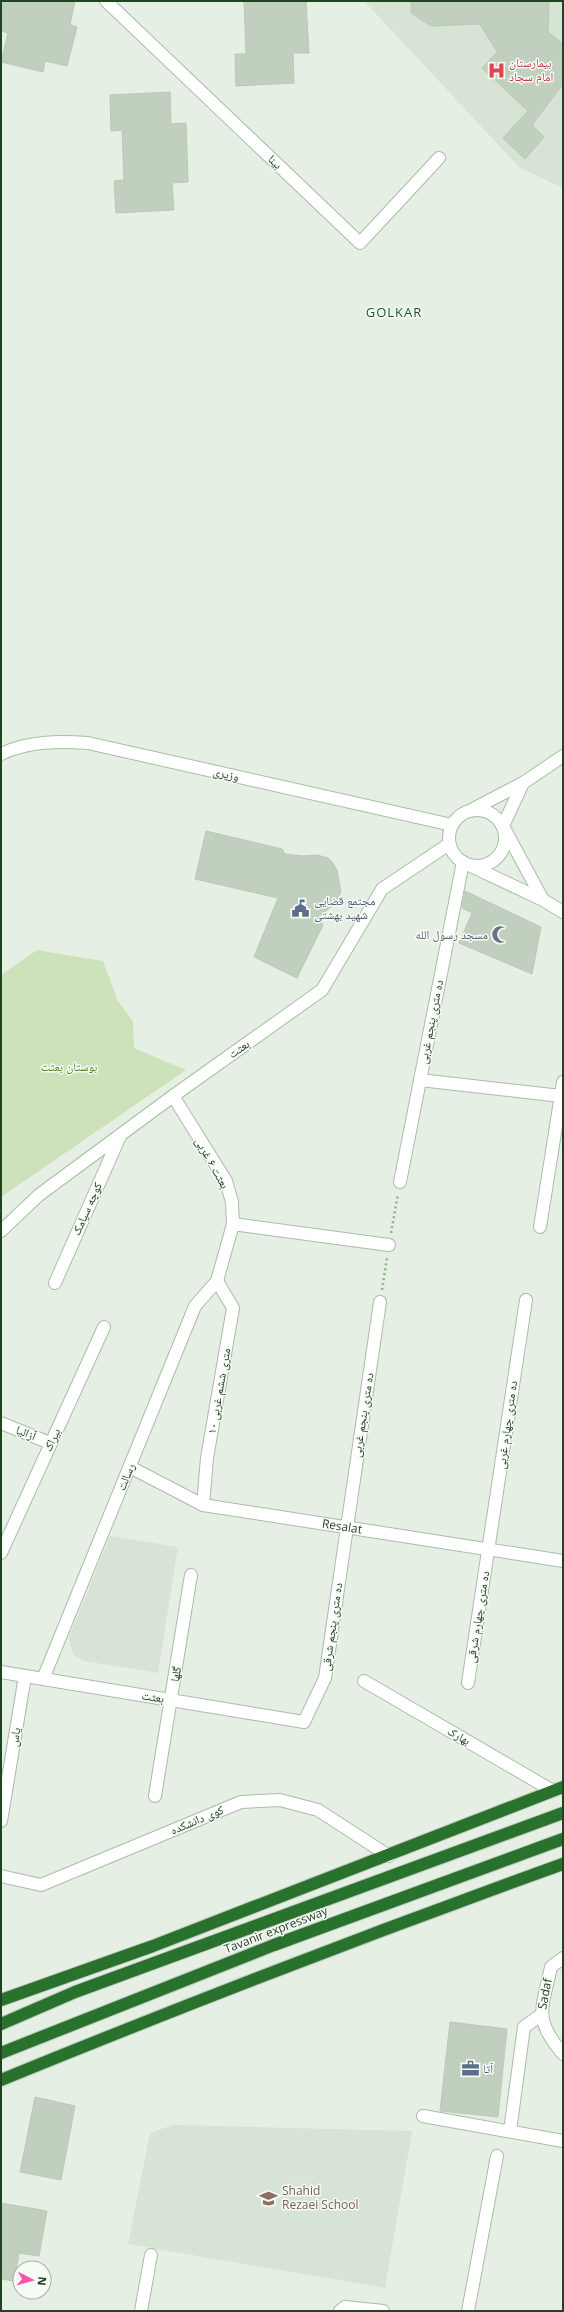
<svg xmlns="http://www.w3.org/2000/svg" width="564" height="2312" viewBox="0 0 564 2312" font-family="'Open Sans','Noto Naskh Arabic',sans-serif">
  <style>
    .built { fill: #d7e3d4 }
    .green { fill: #cde2ba }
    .building { fill: #c1d0be; stroke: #b8c9b5 }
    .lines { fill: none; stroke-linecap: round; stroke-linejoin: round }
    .street-casing { stroke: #abbbaa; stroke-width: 14 }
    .secondary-casing { stroke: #a6bfa4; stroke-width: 14 }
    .highway-casing { stroke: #c1cac1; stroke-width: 14 }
    .path { stroke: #83b681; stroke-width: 2.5; stroke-dasharray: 2 3; stroke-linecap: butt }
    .street { stroke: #fff; stroke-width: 12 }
    .secondary { stroke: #fff; stroke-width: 12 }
    .highway { stroke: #29722e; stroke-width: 12 }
    .labels { text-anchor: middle; stroke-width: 3; stroke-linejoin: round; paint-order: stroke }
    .health-label { font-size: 12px; fill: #be3a42; stroke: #f6fbf5; text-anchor: start }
    .street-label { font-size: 12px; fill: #214321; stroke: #f6fbf5 }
    .service-label { font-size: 12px; fill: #4e5e75; stroke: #f6fbf5; text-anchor: start }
    .worship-label { font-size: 12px; fill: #5b616d; stroke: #f6fbf5; text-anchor: end }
    .park-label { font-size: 12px; fill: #447e26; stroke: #f6fbf5 }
    .education-label { font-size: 12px; fill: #785e54; stroke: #f6fbf5; text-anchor: start }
    .neighbourhood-label { font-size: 13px; letter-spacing: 1px; fill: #1a571c; stroke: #f6fbf5 }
  </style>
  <rect width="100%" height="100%" fill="#e6efe4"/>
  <g class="built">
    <polygon points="364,1 563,1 563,188 519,167"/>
    <polygon points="110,1536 178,1547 158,1673 84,1661 75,1656 72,1651 69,1637"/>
    <polygon points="173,2125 412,2131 385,2288 128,2244 150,2133"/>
  </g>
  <polygon class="green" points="37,950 103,961 118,1001 133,1022 134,1048 186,1070 1,1197 1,975"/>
  <g class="building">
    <polygon points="3,1 75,1 70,25 77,27 67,66 45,61 43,72 1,62 8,33 1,31"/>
    <polygon points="244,1 306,1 309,53 293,53 294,83 236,86 235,54 246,54"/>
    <polygon points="411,1 549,1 548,32 563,44 563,84 532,125 544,137 525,159 503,138 528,111 482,68 497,52 480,24 431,26 411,13"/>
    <polygon points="170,92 171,124 186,123 188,182 172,183 174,210 116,213 114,181 124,180 122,130 111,131 110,95"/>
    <polygon points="206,831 282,849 285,854 302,856 317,855 328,858 332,862 337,870 341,892 334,904 319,917 323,925 297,978 254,957 278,898 195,879"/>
    <polygon points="465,891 541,927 532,974 459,943 472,913 462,908"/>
    <polygon points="450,2022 507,2029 498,2117 440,2111"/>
    <polygon points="35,2097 75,2106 61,2180 20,2172"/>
    <polygon points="1,2203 47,2211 39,2256 19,2253 14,2281 1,2279"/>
  </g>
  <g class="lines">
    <defs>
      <g id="street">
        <polyline points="106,1 360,243 439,158"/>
        <polyline points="420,1080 561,1096"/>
        <polyline points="400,1182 463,862"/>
        <polyline points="233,1224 389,1245"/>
        <polyline points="540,1227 563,1082"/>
        <polyline points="55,1283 120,1136"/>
        <polyline points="1,1423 50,1443"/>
        <path id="s1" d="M 130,1467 L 203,1505 L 563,1561"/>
        <polyline points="203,1505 207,1458 233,1308 217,1281"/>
        <polyline points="1,1553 104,1327"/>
        <polyline points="1,1672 304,1722 325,1678 380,1302"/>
        <polyline points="43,1679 195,1306 217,1281 233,1224 232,1202 226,1181 173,1096"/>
        <polyline points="364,1681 553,1791"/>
        <polyline points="468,1683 526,1300"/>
        <polyline points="155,1796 191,1575"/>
        <polyline points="1,1821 25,1676"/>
        <polyline points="1,1876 41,1885 241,1802 280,1800 318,1810 389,1856"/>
        <polyline points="423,2116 563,2141"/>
        <polyline points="510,2131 524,2027 541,2015"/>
        <polyline points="141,2311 151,2255"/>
        <polyline points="468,2311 497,2156"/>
      </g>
      <g id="secondary">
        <path d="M 1,754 C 28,741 59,741 88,743 L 452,825"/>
        <polyline points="523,783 503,826 543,900"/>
        <polyline points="473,809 523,783 563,756"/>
        <circle cx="477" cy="838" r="28"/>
        <polyline points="471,866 543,900 563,912"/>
        <polyline points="1,1231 39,1195 173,1096 322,990 382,889 449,844"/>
        <path d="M 563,1958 L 551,1967 C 542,2009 533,2019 563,2054"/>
        <polyline points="340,2311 345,2307 383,2311"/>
      </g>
      <g id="highway">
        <polyline points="1,2000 153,1946 563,1787"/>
        <polyline points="1,2024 75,1992 563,1813"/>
        <polyline points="1,2053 274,1945 563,1839"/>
        <path d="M 1,2080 C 187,2004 374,1932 563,1864"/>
      </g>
    </defs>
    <use href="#street" class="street-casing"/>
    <use href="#secondary" class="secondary-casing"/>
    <use href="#highway" class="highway-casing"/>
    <g class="path">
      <polyline points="391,1233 398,1194"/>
      <polyline points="382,1290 387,1258"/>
    </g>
    <use href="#street" class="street"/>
    <use href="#secondary" class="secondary"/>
    <use href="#highway" class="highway"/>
  </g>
  <defs>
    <symbol id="hospital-bare" viewBox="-9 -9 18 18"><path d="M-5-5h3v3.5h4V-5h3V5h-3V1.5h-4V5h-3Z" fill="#e0444e" stroke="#f6fbf5" stroke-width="2.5" paint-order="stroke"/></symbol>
    <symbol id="civic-bare" viewBox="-9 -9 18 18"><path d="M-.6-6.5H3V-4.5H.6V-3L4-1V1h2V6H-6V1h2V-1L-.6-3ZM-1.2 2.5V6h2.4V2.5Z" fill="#5c6f8a" stroke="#f6fbf5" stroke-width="2.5" paint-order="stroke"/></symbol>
    <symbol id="mosque-bare" viewBox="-9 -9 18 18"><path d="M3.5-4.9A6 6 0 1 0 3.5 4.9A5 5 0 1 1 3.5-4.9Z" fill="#6b7280" stroke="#f6fbf5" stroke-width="2.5" paint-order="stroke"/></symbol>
    <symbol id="office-bare" viewBox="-9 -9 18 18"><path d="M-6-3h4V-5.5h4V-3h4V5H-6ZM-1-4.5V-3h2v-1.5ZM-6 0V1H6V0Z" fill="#5c6f8a" stroke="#f6fbf5" stroke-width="2.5" paint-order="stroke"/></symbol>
    <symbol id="school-bare" viewBox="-9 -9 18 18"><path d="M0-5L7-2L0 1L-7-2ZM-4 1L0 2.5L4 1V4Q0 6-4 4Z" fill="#8d6e63" stroke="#f6fbf5" stroke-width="2.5" paint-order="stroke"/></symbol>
  </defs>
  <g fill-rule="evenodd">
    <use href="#hospital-bare" x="484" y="58" width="25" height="25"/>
    <use href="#civic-bare" x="288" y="896" width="25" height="25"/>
    <use href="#mosque-bare" x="488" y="922" width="25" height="25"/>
    <use href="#office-bare" x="458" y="2056" width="25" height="25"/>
    <use href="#school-bare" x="256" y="2186" width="25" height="25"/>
  </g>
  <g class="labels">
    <g class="health-label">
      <text x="509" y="67">بیمارستان<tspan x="509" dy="14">امام سجاد</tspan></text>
    </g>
    <g class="street-label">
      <text transform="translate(275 162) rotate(44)" y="4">بینا</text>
      <text transform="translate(226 774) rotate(13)" y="4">وزیری</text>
      <text transform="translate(431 1022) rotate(-79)" y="4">ده متری پنجم غربی</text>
      <text transform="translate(239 1049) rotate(-35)" y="4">بعثت</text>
      <text transform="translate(212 1163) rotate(61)" y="4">بعثت ۶ غربی</text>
      <text transform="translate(87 1209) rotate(-66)" y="4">کوچه سیامک</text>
      <text transform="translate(219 1391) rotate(-80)" y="4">۱۰ متری ششم غربی</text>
      <text transform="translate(363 1415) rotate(-81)" y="4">ده متری پنجم غربی</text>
      <text transform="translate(507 1425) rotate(-82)" y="4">ده متری چهارم غربی</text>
      <text transform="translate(26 1433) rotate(22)" y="4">آزالیا</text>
      <text transform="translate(52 1440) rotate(-65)" y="4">بیراک</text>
      <text transform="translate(126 1477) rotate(-68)" y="4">رسالت</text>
      <text dy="4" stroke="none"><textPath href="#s1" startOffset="223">Resalat</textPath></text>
      <text transform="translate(478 1617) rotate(-81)" y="4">ده متری چهارم شرقی</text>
      <text transform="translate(332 1627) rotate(-82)" y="4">ده متری پنجم شرقی</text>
      <text transform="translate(176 1674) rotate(-81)" y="4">گلها</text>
      <text transform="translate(153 1697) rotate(9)" y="4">بعثت</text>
      <text transform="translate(459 1736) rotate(30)" y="4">بهارک</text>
      <text transform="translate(15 1737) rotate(-81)" y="4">یاس</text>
      <text transform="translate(197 1820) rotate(-23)" y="4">کوی دانشکده</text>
      <text transform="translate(276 1930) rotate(-21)" y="4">Tavanir expressway</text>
      <text transform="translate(545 1994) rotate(-79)" y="4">Sadaf</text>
    </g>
    <g class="service-label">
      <text x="314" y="905">مجتمع قضایی<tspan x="314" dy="14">شهید بهشتی</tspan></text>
      <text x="483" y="2073">آتا</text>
    </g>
    <g class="worship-label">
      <text x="488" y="939">مسجد رسول الله</text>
    </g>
    <g class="park-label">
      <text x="69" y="1071">بوستان بعثت</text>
    </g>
    <g class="education-label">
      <text x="282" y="2195">Shahid<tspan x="282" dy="14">Rezaei School</tspan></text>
    </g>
    <g class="neighbourhood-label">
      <text x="394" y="317">GOLKAR</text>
    </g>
  </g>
  <rect width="564" height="2312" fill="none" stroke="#214321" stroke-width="4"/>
  <g transform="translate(32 2280) rotate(96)"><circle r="19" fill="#f6fbf5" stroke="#a1b1a0"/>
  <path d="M0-3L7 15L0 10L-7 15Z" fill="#ff51a5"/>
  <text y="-6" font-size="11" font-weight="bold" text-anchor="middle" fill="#214321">N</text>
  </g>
</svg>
